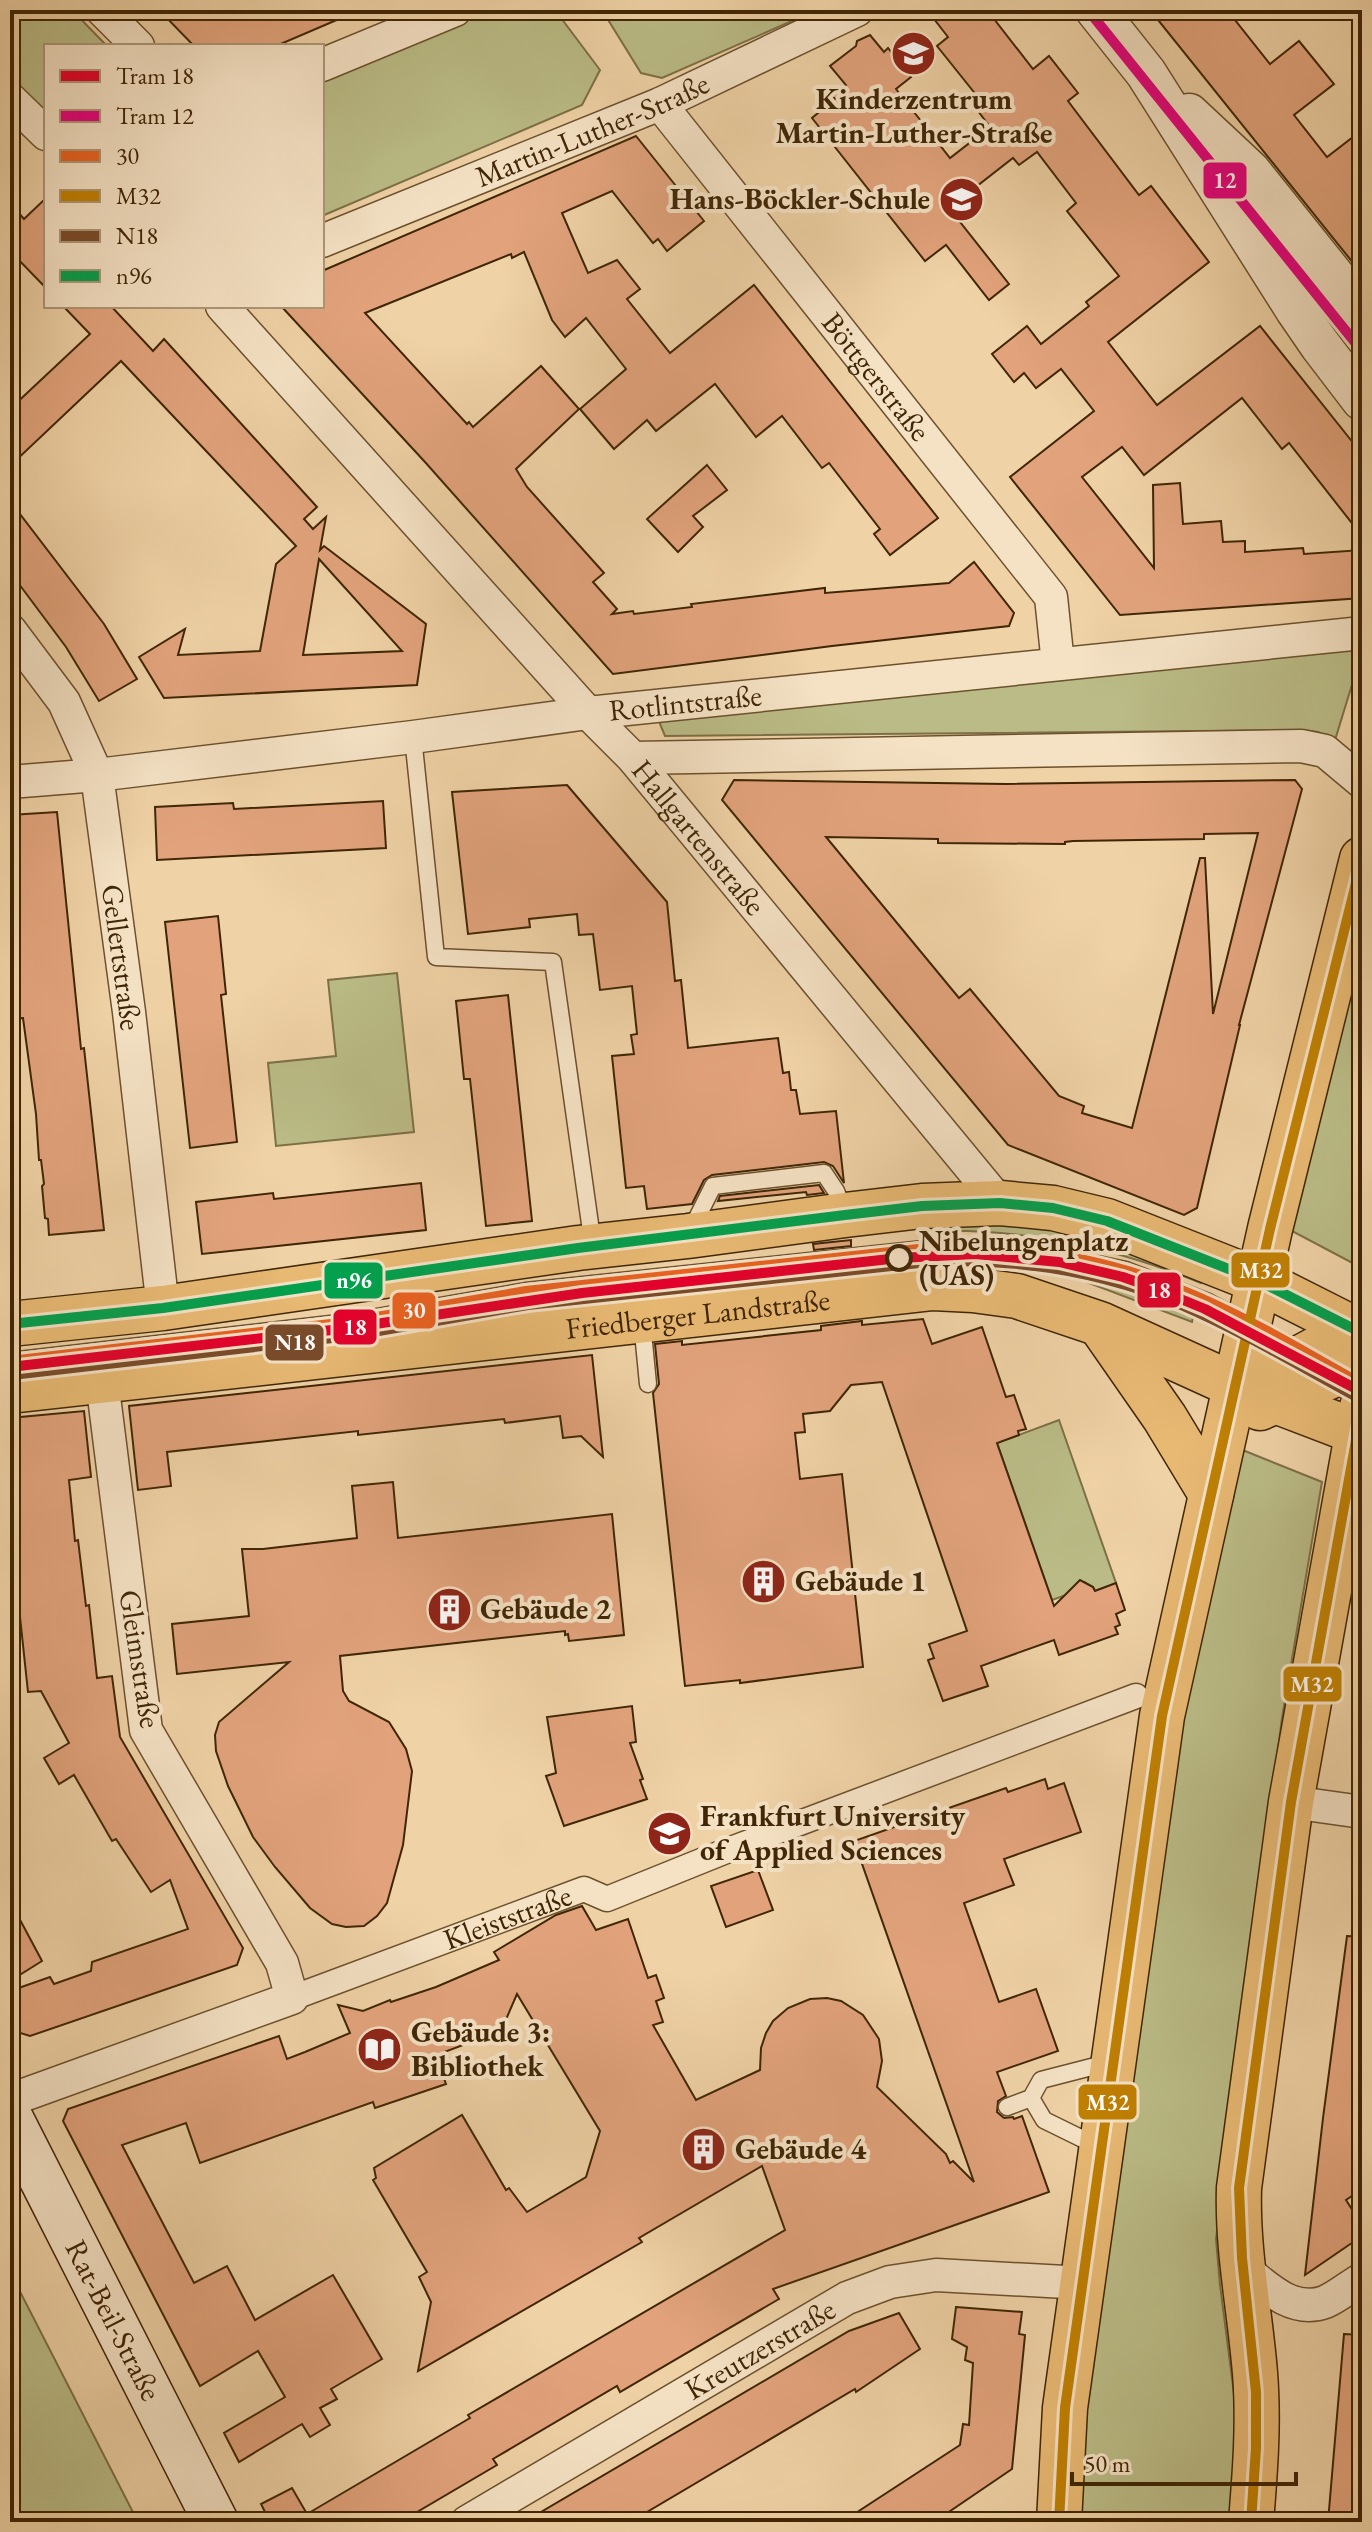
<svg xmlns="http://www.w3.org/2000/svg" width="1372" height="2532" viewBox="0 0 1372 2532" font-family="'EB Garamond',serif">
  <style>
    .green { fill: #babb86; stroke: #7d7046; stroke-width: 2 }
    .building { fill: #e2a37c; stroke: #402605; stroke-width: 2; fill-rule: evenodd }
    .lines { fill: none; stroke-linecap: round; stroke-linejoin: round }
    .service-casing { stroke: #6c512d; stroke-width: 19 }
    .pedestrian-casing { stroke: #6c512d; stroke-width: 27 }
    .minor-casing { stroke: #6c512d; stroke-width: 35 }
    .tertiary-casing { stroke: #6c512d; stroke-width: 43 }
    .secondary-casing { stroke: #402605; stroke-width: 47 }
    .primary-casing { stroke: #402605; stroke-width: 47 }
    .service { stroke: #f5e2c5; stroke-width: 16 }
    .pedestrian { stroke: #f5e2c5; stroke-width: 24 }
    .minor { stroke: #f5e2c5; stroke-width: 32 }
    .tertiary { stroke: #f5e2c5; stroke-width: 40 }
    .secondary { stroke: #f5e2c5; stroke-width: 44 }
    .primary { stroke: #e8b973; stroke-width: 44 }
    .bus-1-casing { stroke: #f5e2c5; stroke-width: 16 }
    .bus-2-casing { stroke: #f5e2c5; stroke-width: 16 }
    .bus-3-casing { stroke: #f5e2c5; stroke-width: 16 }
    .bus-4-casing { stroke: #f5e2c5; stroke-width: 16 }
    .bus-1 { stroke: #e96221; stroke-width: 10 }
    .bus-2 { stroke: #c08002; stroke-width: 10 }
    .bus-3 { stroke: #7a4b2a; stroke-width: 10 }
    .bus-4 { stroke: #03a04d; stroke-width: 10 }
    .tram-1-casing { stroke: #f5e2c5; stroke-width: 16 }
    .tram-2-casing { stroke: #f5e2c5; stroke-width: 16 }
    .tram-1 { stroke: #e4002b; stroke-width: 10 }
    .tram-2 { stroke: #e5007d; stroke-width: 10 }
    .stop-dot { fill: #f5e2c5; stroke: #402605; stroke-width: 4 }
    .labels { text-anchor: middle; stroke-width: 8; stroke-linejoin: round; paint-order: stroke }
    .poi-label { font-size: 30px; font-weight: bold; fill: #402605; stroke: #f5e2c5; text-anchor: start }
    .street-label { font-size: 30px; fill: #402605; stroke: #f5e2c5 }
    .stop-label { font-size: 30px; font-weight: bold; fill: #402605; stroke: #f5e2c5; text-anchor: start }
    .line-badge { stroke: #f5e2c5; stroke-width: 3 }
    .badge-label { font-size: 22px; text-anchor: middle; font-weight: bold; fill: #fff }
  </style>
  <rect width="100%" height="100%" fill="#efd2a6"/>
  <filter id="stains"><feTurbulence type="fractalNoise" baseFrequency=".0025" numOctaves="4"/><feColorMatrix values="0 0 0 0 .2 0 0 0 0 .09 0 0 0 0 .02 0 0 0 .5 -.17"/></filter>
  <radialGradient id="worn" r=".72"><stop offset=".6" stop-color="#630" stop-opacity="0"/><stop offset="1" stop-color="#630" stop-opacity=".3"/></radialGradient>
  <g class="green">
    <polygon points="10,10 72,10 107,46 46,46 46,126 10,89"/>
    <polygon points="478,10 555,10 600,70 582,105 322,216 322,78"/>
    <polygon points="602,10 817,10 662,78 641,73"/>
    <polygon points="1362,640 1362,652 1335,740 1318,732 1303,730 665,736 660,724 665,713"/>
    <polygon points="1362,944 1362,1268 1290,1230"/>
    <polygon points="397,973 414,1132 276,1146 268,1063 336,1056 328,980"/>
    <path d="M 936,1219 L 1063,1229 L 1205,1276 L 1201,1283 C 1116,1248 1030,1229 937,1231 Z"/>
    <polygon points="1087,1278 1120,1284 1194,1312 1192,1322 1086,1282"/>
    <polygon points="1059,1420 1116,1583 1095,1591 1093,1587 1084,1582 1072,1593 1052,1600 997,1443"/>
    <polygon points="1245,1451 1322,1482 1282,1718 1216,2239 1220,2285 1237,2417 1235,2522 1075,2522 1077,2463 1168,1754 1241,1452"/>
    <polygon points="10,2272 138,2522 10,2522"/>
  </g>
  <g class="building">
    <polygon points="159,10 360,10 276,46 194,46"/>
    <polygon points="927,10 987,10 1033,69 1049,56 1078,93 1068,101 1139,195 1151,186 1209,262 1108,342 1157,405 1260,326 1362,454 1362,536 1289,443 1282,449 1242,398 1144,475 1122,447 1082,477 1154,568 1153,485 1180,483 1183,524 1221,521 1223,542 1245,541 1245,552 1303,548 1304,554 1362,550 1362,598 1120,615 1010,477 1094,411 1061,369 1036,388 1024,373 1014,382 992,354 1027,326 1041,344 1089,306 1086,302 1119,276 1067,211 1076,203 1037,152 1019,165 1013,158 949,208 1009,284 989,300 946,245 925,261 812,118 835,99 832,96 846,85 830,66 856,46 857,41 870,35 884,52 888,48 911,77 896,89 950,158 990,127 978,111 985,106 937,46 948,37"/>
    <polygon points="1150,10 1227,10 1270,64 1299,41 1334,84 1294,115 1327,157 1362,130 1362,274"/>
    <polygon points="636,136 704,221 667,251 658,239 653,243 612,191 562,213 588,273 617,260 640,289 627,299 670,353 754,285 938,518 890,555 874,534 880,529 829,463 822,468 782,416 756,437 715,384 656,431 647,420 614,449 580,409 626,369 586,318 565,337 552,320 524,252 512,258 511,254 365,313 467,424 469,422 473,427 541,366 579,409 516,469 527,487 604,573 593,582 617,609 612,614 633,611 634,614 692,607 691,604 825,588 825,593 949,583 974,562 1014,613 1009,626 832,646 613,674 425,462 281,306 322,306 322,271"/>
    <polygon points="46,198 46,288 10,251 10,203 24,219"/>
    <path d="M 63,306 L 111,306 L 153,351 L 164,339 L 317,507 L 304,519 L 313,529 L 326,517 L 320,550 L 324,546 L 426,624 L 417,685 L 164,698 L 139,657 L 185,629 L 178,655 L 260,651 L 276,564 L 296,546 L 121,361 L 10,466 L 10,409 L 90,334 ZM 319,559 L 402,651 L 303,655 Z"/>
    <polygon points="707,465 727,490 693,516 703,527 678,552 647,519"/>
    <polygon points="10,501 104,624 137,679 99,701 66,647 10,572"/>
    <path d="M 734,780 L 1006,784 L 1295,780 L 1302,789 L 1239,1025 L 1240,1025 L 1197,1208 L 1184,1215 L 1008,1145 L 722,800 ZM 1258,833 L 1213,1014 L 1205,858 L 1200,858 L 1132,1128 L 1082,1113 L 1084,1106 L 1059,1096 L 970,989 L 959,998 L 826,837 L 938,839 L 938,843 L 1065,844 L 1065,842 L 1073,841 L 1204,839 L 1204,834 Z"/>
    <polygon points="567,785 667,902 675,981 681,980 688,1048 778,1038 783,1073 789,1072 791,1090 796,1090 800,1114 836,1111 844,1183 833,1166 824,1162 712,1175 704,1180 692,1204 647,1209 644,1186 626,1188 612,1056 634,1054 631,1035 637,1034 632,986 600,990 593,934 579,935 577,914 529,919 530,927 468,934 452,792"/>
    <polygon points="383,801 386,848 157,860 155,807 233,803 234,809"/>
    <polygon points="57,812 81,1049 84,1048 104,1230 49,1235 48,1219 45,1218 42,1186 44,1184 41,1160 39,1160 36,1114 23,1018 10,1019 10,974 15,974 10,932 10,815"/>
    <polygon points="218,916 226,994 221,995 237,1142 190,1148 165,922"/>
    <polygon points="508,995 532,1221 486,1226 470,1079 464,1079 456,1001"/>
    <polygon points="421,1183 426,1230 202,1254 196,1202 273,1193 274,1199"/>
    <polygon points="819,1185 824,1193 807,1195 806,1192 718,1201 720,1196"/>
    <polygon points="851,1240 851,1246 814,1250 813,1244"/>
    <polygon points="674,1286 675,1292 636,1296 635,1291"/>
    <polygon points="923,1319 932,1344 982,1327 1006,1397 1014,1395 1026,1429 1018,1431 1019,1435 997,1443 1054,1606 1080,1580 1093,1587 1095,1591 1116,1583 1125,1610 1116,1614 1120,1625 1115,1627 1118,1634 1059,1655 1054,1640 981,1666 988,1686 943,1701 928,1660 934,1658 929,1644 967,1631 882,1382 851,1385 830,1411 803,1414 805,1432 795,1433 800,1479 842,1474 863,1667 740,1683 740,1680 685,1686 653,1393 659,1384 655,1344 682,1341 682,1345 821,1330 821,1326 862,1321 862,1325"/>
    <polygon points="592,1355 603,1457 581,1436 563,1438 560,1416 505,1423 504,1419 358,1435 358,1431 167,1452 171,1486 138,1490 129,1406"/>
    <polygon points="84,1411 91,1477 69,1480 75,1541 78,1540 86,1606 89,1605 97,1678 112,1676 120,1737 243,1948 237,1965 30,2036 17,2032 10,2017 10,1991 50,1977 54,1984 91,1971 92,1962 188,1929 170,1880 151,1892 116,1839 112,1841 74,1775 59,1784 44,1758 69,1743 41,1691 28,1692 10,1523 10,1418"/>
    <polygon points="393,1482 398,1538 612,1514 624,1635 569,1641 568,1634 565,1635 565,1631 340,1656 343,1691 349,1701 389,1722 406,1749 412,1771 403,1845 387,1903 377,1916 364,1926 346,1927 332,1924 310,1908 275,1867 253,1837 228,1786 216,1751 215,1735 219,1722 289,1662 177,1674 172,1624 249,1616 242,1549 263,1549 357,1538 352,1486"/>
    <polygon points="632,1706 636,1742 630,1743 643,1779 640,1780 647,1799 564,1826 546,1776 556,1773 547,1717"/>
    <polygon points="1045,1779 1048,1789 1064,1783 1081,1832 1004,1859 1014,1885 964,1903 999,2002 1036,1989 1058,2051 997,2072 1006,2096 998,2101 997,2112 1004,2118 1013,2117 1014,2119 1022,2116 1049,2192 773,2289 779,2299 620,2392 617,2386 493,2459 497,2465 400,2522 270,2522 261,2504 292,2488 307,2514 470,2418 468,2415 785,2230 762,2166 639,2238 642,2242 418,2371 431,2302 419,2277 427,2272 373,2180 376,2178 374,2168 462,2115 506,2190 509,2188 527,2212 586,2177 600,2131 517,1994 501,2031 436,2055 446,2084 375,2108 373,2102 200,2163 186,2123 122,2145 194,2283 227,2266 255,2320 333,2275 382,2359 331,2389 337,2399 320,2408 330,2425 310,2437 302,2424 239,2462 224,2433 285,2397 258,2351 200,2386 63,2121 68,2109 279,2036 287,2059 305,2052 350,2033 338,2005 363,2011 390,2000 391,2002 436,1987 499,1960 494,1952 556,1915 582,1906 596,1930 628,1919 648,1978 656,1975 664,1998 656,2001 663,2022 653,2025 696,2100 760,2070 761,2048 766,2033 773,2021 788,2008 810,1999 827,1998 841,2001 863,2015 879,2039 882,2061 877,2087 946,2154 950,2163 953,2161 974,2182 854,1841 1006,1788 1008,1792"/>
    <polygon points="758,1870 773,1910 726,1927 711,1886"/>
    <polygon points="10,1901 42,1961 10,1981"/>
    <polygon points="1347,1936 1362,1937 1362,2189 1346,2200 1362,2225 1362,2236 1305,2275 1323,2118"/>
    <polygon points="956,2307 1022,2312 1019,2334 1025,2335 1012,2469 934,2522 842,2522 960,2445 963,2424 969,2425 973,2363 965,2360 967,2347 952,2339"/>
    <polygon points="899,2313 920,2349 856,2392 855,2389 630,2522 524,2522 849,2331"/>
    <polygon points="1344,2334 1362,2335 1362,2522 1328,2522"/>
  </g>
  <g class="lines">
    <defs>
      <g id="service">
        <polyline points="413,737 436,957 553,962 593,1245"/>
        <polyline points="690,1232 713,1186 824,1173 836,1191 845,1213"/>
        <polyline points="642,1322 648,1384"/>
        <polyline points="10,1361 348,1322 526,1291 952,1246 1026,1249 1126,1270 1206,1301 1301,1351"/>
        <polyline points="1031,2098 1044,2120 1099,2147"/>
        <polyline points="1007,2107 1031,2098 1041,2080 1111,2062"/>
      </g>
      <g id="pedestrian">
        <path id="s1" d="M 292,1998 L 584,1889 L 607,1899 L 731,1849 L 1136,1696"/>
      </g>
      <g id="minor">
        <polyline points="102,10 138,46"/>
        <polyline points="322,65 455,10"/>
        <polyline points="10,99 46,134"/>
        <path id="s2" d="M 660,104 L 1051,597 L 1058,664"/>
        <path id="s3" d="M 322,241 L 660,104 L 857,10"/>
        <path id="s4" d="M 222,306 L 588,713 L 633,758 L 1000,1203"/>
        <path id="s5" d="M 10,630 L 64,702 L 97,775 L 129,1012 L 163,1308"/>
        <polyline points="633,758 1301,746 1325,751 1362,782"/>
        <path id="s6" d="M 10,782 L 97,775 L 413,737 L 588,713 L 1362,633"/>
        <polyline points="1291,1802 1362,1812"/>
        <polyline points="10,2100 292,1998 282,1963 146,1730 102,1381"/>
        <path d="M 1242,2267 C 1265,2286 1292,2314 1325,2302 C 1337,2297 1350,2286 1362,2279"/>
        <path id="s7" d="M 467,2522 L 847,2298 L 890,2282 L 936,2275 L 1084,2283"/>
      </g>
      <g id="tertiary">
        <polyline points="1096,10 1146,73 1296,310 1320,345 1362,400"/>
        <polyline points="1189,114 1250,171 1362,311"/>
      </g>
      <g id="secondary">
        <path id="s8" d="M 10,2117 L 216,2522"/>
      </g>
      <g id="primary">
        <polyline points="10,1324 163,1308 578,1248 688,1236 845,1215 922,1206 1000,1203 1053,1208 1107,1221 1259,1281 1362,1333"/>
        <polyline points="1101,1326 1165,1418 1211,1494"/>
        <polyline points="1236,1386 1266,1367 1300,1358 1341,1336"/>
        <path id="s9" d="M 10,1391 L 933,1288 L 973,1290 L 1017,1296 L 1100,1324 L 1236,1386 L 1362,1434"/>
        <polyline points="1260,1408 1340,1372 1362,1366"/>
        <polyline points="1059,2522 1065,2408 1162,1716 1270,1229 1362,859"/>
        <path d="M 1251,2522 C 1255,2473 1259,2423 1255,2373 C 1250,2311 1237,2251 1239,2188 L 1291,1802 L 1362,1407"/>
      </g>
    </defs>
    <use href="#service" class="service-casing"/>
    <use href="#pedestrian" class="pedestrian-casing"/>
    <use href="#minor" class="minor-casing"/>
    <use href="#tertiary" class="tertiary-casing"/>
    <use href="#secondary" class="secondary-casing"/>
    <use href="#primary" class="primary-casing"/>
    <use href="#service" class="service"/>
    <use href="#pedestrian" class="pedestrian"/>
    <use href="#minor" class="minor"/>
    <use href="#tertiary" class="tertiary"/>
    <use href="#secondary" class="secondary"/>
    <use href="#primary" class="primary"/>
    <defs>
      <path id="bus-1" d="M 10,1361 L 348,1322 L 526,1291 L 928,1248 C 1016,1244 1102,1257 1184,1291 C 1246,1316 1304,1352 1362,1384"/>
      <g id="bus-2">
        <polyline points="1059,2522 1065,2408 1162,1716 1270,1229 1362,859"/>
        <polyline points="1251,2522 1256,2448 1256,2392 1242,2258 1239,2188 1291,1802 1362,1407"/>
      </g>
      <path id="bus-3" d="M 12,1375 L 350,1336 L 528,1305 L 929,1262 C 1016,1258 1101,1271 1181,1305 C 1241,1331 1298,1365 1355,1396"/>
      <polyline id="bus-4" points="10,1324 163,1308 578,1248 845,1215 922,1206 1000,1203 1053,1208 1107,1221 1259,1281 1362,1333"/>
    </defs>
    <use href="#bus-1" class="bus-1-casing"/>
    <use href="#bus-2" class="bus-2-casing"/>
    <use href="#bus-3" class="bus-3-casing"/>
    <use href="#bus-4" class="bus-4-casing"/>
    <use href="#bus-1" class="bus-1"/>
    <use href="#bus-2" class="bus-2"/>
    <use href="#bus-3" class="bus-3"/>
    <use href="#bus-4" class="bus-4"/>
    <defs>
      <polyline id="tram-1" points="10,1367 349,1328 582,1293 899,1258 975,1254 1059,1262 1123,1277 1154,1288 1205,1309 1362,1392"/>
      <polyline id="tram-2" points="1088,10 1362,351"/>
    </defs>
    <use href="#tram-1" class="tram-1-casing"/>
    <use href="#tram-2" class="tram-2-casing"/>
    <use href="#tram-1" class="tram-1"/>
    <use href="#tram-2" class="tram-2"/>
  </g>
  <defs>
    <symbol id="school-disc" viewBox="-11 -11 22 22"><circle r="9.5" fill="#8f2418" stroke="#f5e2c5"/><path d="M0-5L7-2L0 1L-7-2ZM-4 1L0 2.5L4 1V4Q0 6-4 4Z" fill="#fff"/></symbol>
    <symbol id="building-disc" viewBox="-11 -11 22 22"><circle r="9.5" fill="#8f2418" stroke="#f5e2c5"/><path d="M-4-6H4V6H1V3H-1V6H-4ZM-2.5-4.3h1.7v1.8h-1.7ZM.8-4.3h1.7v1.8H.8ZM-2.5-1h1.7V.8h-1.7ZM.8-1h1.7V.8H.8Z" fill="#fff"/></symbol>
    <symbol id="university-disc" viewBox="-11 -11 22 22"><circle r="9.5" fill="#8f2418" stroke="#f5e2c5"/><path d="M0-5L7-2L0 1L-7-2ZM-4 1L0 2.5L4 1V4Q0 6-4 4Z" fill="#fff"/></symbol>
    <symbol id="library-disc" viewBox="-11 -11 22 22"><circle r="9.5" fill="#8f2418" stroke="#f5e2c5"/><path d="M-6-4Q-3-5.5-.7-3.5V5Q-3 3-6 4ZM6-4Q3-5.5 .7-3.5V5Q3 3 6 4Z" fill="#fff"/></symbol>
  </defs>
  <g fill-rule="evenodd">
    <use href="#school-disc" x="888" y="28" width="51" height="51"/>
    <use href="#school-disc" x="936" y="174" width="51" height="51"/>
    <use href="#building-disc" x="738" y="1556" width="51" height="51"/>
    <use href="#building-disc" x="424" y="1584" width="51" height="51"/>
    <use href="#university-disc" x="644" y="1808" width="51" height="51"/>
    <use href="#library-disc" x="354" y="2024" width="51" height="51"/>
    <use href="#building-disc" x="678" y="2124" width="51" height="51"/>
  </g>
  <circle class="stop-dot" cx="899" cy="1258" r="12"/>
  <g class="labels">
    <g class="poi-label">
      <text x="914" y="109" text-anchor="middle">Kinderzentrum<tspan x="914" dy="34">Martin-Luther-Straße</tspan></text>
      <text x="930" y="209" text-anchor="end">Hans-Böckler-Schule</text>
      <text x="795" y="1591">Gebäude 1</text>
      <text x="480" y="1619">Gebäude 2</text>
      <text x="700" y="1826">Frankfurt University<tspan x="700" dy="34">of Applied Sciences</tspan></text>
      <text x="411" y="2042">Gebäude 3:<tspan x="411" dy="34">Bibliothek</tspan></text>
      <text x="735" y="2159">Gebäude 4</text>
    </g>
    <g class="street-label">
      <text dy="10" stroke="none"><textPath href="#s3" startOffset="292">Martin-Luther-Straße</textPath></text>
      <text dy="10" stroke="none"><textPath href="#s2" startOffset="348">Böttgerstraße</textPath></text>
      <text dy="10" stroke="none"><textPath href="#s6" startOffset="680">Rotlintstraße</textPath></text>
      <text dy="10" stroke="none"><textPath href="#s4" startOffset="714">Hallgartenstraße</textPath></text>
      <text dy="10" stroke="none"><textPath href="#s5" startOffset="354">Gellertstraße</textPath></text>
      <text dy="10" stroke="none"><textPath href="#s9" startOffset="692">Friedberger Landstraße</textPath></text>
      <text transform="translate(140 1659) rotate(81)" y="10">Gleimstraße</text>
      <text dy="10" stroke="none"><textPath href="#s1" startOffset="230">Kleiststraße</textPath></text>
      <text dy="10" stroke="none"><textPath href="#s8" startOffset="228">Rat-Beil-Straße</textPath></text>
      <text dy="10" stroke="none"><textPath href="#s7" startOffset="340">Kreutzerstraße</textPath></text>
    </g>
    <g class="stop-label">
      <text x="919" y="1251">Nibelungenplatz<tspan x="919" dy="34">(UAS)</tspan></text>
    </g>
  </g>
  <g class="line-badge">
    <rect x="1202" y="161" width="46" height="39" rx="8" fill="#e5007d"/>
    <rect x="1230" y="1251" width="61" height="38" rx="8" fill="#c08002"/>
    <rect x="323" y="1261" width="61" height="39" rx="8" fill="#03a04d"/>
    <rect x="1136" y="1271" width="46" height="38" rx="8" fill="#e4002b"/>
    <rect x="391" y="1291" width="46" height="39" rx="8" fill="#e96221"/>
    <rect x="332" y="1308" width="46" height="38" rx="8" fill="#e4002b"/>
    <rect x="264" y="1323" width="61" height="39" rx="8" fill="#7a4b2a"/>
    <rect x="1282" y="1665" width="61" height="38" rx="8" fill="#c08002"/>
    <rect x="1077" y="2083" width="61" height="38" rx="8" fill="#c08002"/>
  </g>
  <g class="badge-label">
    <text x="1225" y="188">12</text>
    <text x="1261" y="1278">M32</text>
    <text x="354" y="1288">n96</text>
    <text x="1159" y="1298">18</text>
    <text x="414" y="1318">30</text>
    <text x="355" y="1335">18</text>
    <text x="295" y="1350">N18</text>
    <text x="1312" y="1692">M32</text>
    <text x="1108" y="2110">M32</text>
  </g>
  <rect width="1372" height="2532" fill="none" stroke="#efd2a6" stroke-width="40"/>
  <rect x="12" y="12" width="1348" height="2508" fill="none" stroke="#402605" stroke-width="4"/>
  <rect x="20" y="20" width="1332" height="2492" fill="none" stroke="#402605" stroke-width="2"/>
  <rect x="44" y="44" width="280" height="264" fill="#f5e2c5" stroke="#ad9778" stroke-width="2"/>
  <rect x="60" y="70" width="40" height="12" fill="#e4002b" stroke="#ad9778" stroke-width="2"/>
  <text x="116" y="84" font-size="24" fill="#402605">Tram 18</text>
  <rect x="60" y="110" width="40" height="12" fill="#e5007d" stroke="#ad9778" stroke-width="2"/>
  <text x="116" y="124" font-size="24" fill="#402605">Tram 12</text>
  <rect x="60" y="150" width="40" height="12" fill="#e96221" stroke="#ad9778" stroke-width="2"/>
  <text x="116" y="164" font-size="24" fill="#402605">30</text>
  <rect x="60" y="190" width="40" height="12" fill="#c08002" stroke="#ad9778" stroke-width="2"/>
  <text x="116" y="204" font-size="24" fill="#402605">M32</text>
  <rect x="60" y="230" width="40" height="12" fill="#7a4b2a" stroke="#ad9778" stroke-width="2"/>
  <text x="116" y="244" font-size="24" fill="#402605">N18</text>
  <rect x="60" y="270" width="40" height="12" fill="#03a04d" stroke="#ad9778" stroke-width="2"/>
  <text x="116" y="284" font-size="24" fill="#402605">n96</text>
  <path d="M1072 2472v12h224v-12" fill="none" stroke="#402605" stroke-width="4"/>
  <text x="1084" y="2472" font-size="24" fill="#402605" stroke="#f5e2c5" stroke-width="6" paint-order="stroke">50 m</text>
  <rect width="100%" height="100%" filter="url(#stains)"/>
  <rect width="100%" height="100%" fill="url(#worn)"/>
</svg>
